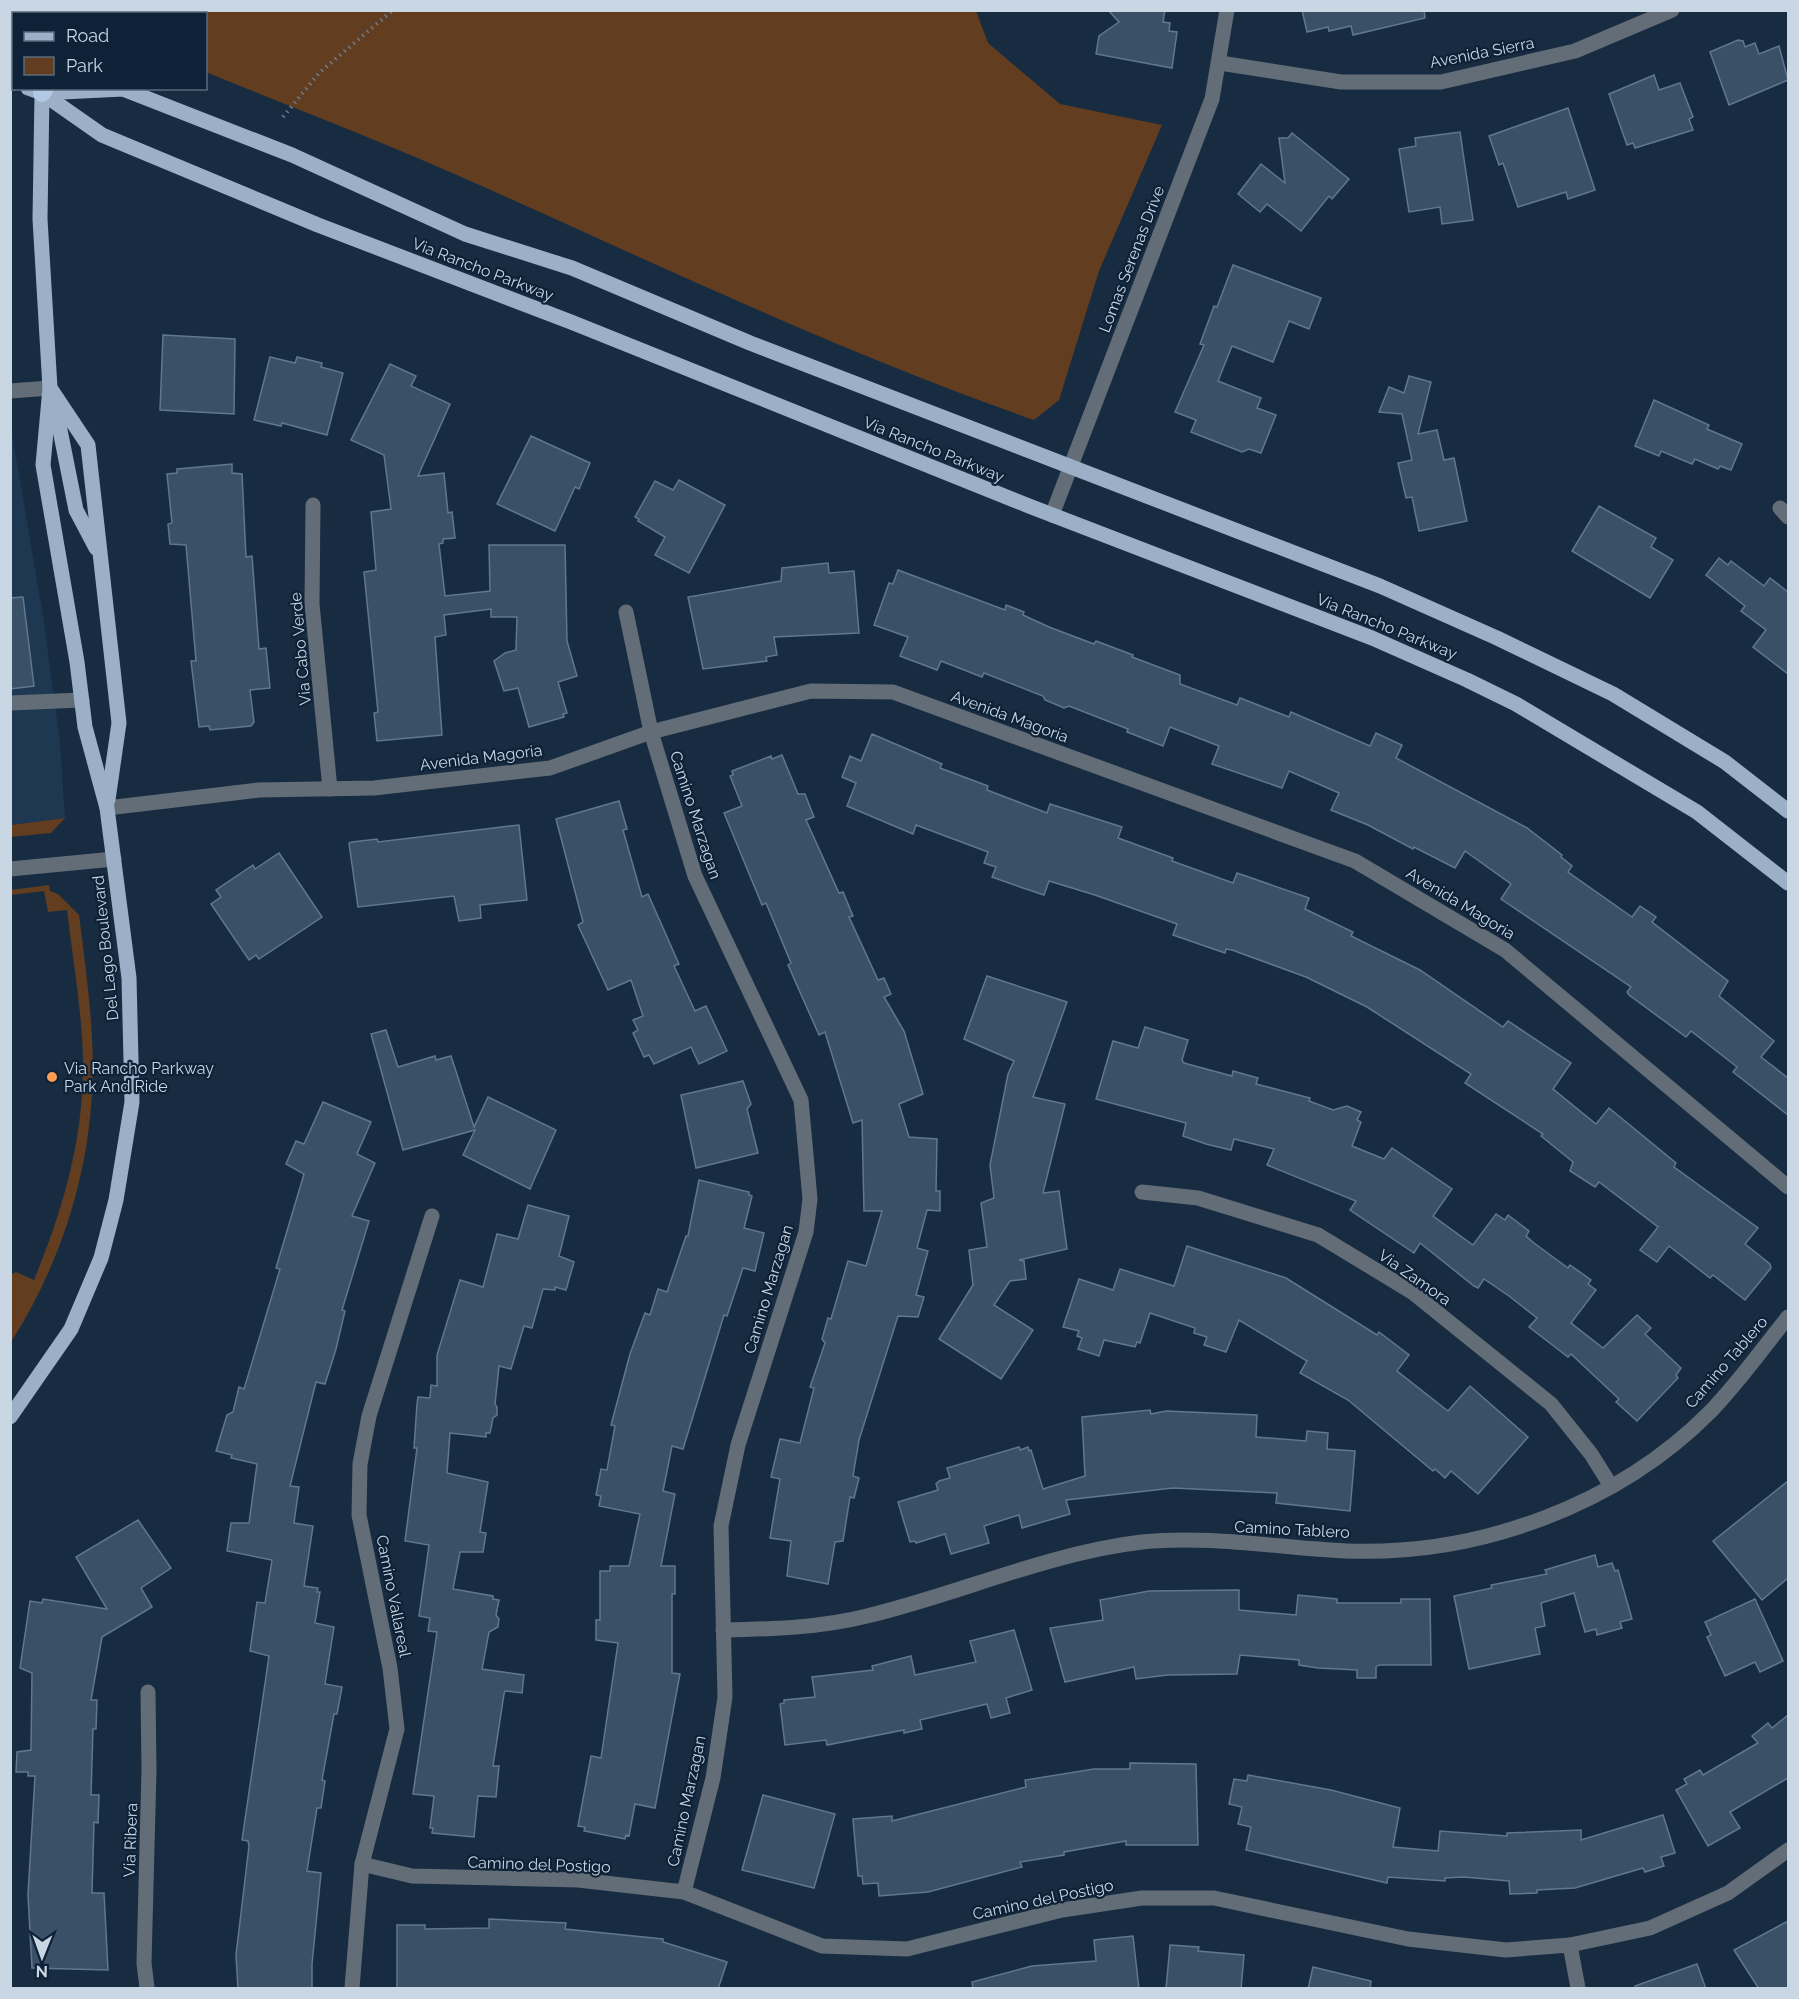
<svg xmlns="http://www.w3.org/2000/svg" width="1799" height="1999" viewBox="0 0 1799 1999" font-family="Raleway,sans-serif">
  <style>
    .built { fill: #1f3851 }
    .green { fill: #623d20 }
    .building { fill: #3a5067; stroke: #607790; stroke-width: 1.5 }
    .lines { fill: none; stroke-linecap: round; stroke-linejoin: round }
    .path { stroke: #6c7c8e; stroke-width: 4; stroke-dasharray: 1.5 4.5; stroke-linecap: butt }
    .minor { stroke: #636d78; stroke-width: 15 }
    .major { stroke: #9bafc6; stroke-width: 15 }
    .highway { stroke: #b1c9e5; stroke-width: 18 }
    .poi-dot { fill: #fc9d53; stroke: #0e2237; stroke-width: 2 }
    .labels { text-anchor: middle; stroke-width: 4.5; stroke-linejoin: round; paint-order: stroke }
    .street-label { font-size: 16px; fill: #c9d6e4; stroke: #0e2237 }
    .poi-label { font-size: 16px; fill: #c9d6e4; stroke: #0e2237; text-anchor: start }
  </style>
  <rect width="100%" height="100%" fill="#182c41"/>
  <polygon class="built" points="10,422 43,616 60,743 65,818 11,825"/>
  <g class="green">
    <path d="M 103,11 L 976,11 L 988,43 L 1060,104 L 1162,125 L 1099,271 L 1059,400 L 1034,420 C 837,351 648,260 457,175 C 375,139 289,106 206,72 L 206,14 L 106,14 Z"/>
    <polygon points="65,818 51,833 11,837 11,825"/>
    <path d="M 49,885 L 50,891 L 58,894 L 79,915 C 84,955 90,997 92,1038 C 98,1145 69,1251 11,1342 L 12,1274 L 16,1272 L 34,1280 C 63,1210 84,1138 83,1061 C 82,1011 73,960 67,910 L 48,912 L 44,891 L 11,895 L 11,890 Z"/>
  </g>
  <g class="building">
    <polygon points="1108,10 1165,10 1163,22 1170,23 1169,31 1177,32 1172,68 1096,54 1099,36 1119,22"/>
    <polygon points="1302,10 1424,10 1425,18 1353,35 1351,26 1329,31 1328,27 1307,32"/>
    <polygon points="1738,40 1743,41 1745,47 1755,43 1759,54 1779,46 1788,80 1729,105 1710,52"/>
    <polygon points="1654,75 1659,90 1680,83 1693,117 1689,119 1693,130 1635,148 1633,143 1627,145 1609,94"/>
    <polygon points="1568,108 1595,190 1568,199 1566,192 1518,207 1503,163 1499,165 1489,136"/>
    <polygon points="1460,132 1473,220 1442,224 1440,207 1409,212 1399,149 1416,146 1415,138"/>
    <polygon points="1292,133 1349,179 1332,199 1329,196 1301,231 1267,204 1260,212 1238,194 1261,164 1285,183 1279,138 1288,138"/>
    <polygon points="1233,265 1321,298 1309,329 1289,321 1273,362 1232,346 1218,381 1261,398 1257,408 1276,415 1261,453 1249,449 1242,452 1191,432 1196,420 1175,412 1204,345 1200,344 1214,306 1217,307"/>
    <polygon points="163,335 235,339 234,414 160,410"/>
    <polygon points="270,357 295,363 297,357 322,363 321,367 343,373 327,435 282,423 281,426 254,420"/>
    <polygon points="390,364 416,376 411,386 450,404 418,476 444,473 448,513 452,512 455,538 443,539 443,543 439,544 445,596 490,591 489,545 565,545 567,641 577,676 558,682 567,713 563,714 564,717 529,727 518,688 504,691 494,661 505,653 516,650 517,617 491,617 491,609 444,615 446,635 435,637 442,735 377,741 374,713 378,712 364,572 376,570 371,512 391,509 384,455 351,440"/>
    <polygon points="1409,376 1431,382 1418,434 1437,430 1444,460 1454,458 1467,521 1419,531 1412,497 1406,498 1398,463 1412,460 1402,414 1379,412 1389,387 1404,393"/>
    <polygon points="1654,400 1709,425 1707,429 1742,444 1731,470 1720,466 1718,469 1695,459 1692,464 1661,451 1659,456 1635,446"/>
    <polygon points="531,436 590,463 579,489 575,487 555,531 497,504"/>
    <polygon points="232,464 232,473 242,474 246,557 252,556 259,649 266,648 270,688 250,690 254,722 251,726 210,730 209,726 199,727 191,661 196,661 186,545 170,544 168,524 172,523 167,474 177,473 177,469"/>
    <polygon points="679,480 725,505 689,573 655,555 665,537 638,521 639,519 635,517 655,481 673,490"/>
    <polygon points="1599,506 1656,538 1651,547 1673,560 1650,598 1572,551"/>
    <polygon points="1719,558 1728,565 1731,561 1764,586 1770,578 1788,592 1788,674 1753,647 1766,630 1741,611 1745,606 1706,575"/>
    <polygon points="828,563 829,573 854,571 859,633 774,637 777,655 766,657 767,661 703,669 688,597 781,581 782,568"/>
    <polygon points="898,570 1005,610 1006,605 1024,612 1023,615 1049,627 1094,644 1096,641 1133,655 1132,657 1180,675 1180,684 1237,705 1240,698 1289,717 1291,712 1370,746 1376,733 1402,745 1396,758 1527,828 1562,855 1561,857 1572,866 1568,872 1632,917 1640,906 1656,917 1652,922 1728,981 1719,996 1774,1041 1761,1057 1788,1078 1788,1115 1733,1072 1737,1067 1691,1031 1686,1037 1629,995 1627,992 1631,987 1501,899 1511,884 1465,851 1455,868 1414,847 1413,849 1368,825 1331,810 1339,793 1289,771 1282,788 1212,764 1219,746 1170,727 1163,746 1127,732 1128,729 1069,706 1064,708 1045,700 1043,696 984,673 982,677 941,661 937,670 900,656 908,637 874,625 889,583 893,584"/>
    <polygon points="23,597 34,686 10,689 10,598"/>
    <polygon points="872,734 942,764 940,768 988,786 987,790 1047,813 1050,804 1122,827 1118,838 1173,858 1172,861 1233,883 1237,873 1309,898 1305,909 1353,932 1351,936 1420,970 1503,1027 1508,1021 1571,1063 1553,1089 1596,1124 1609,1108 1676,1163 1674,1167 1758,1228 1745,1244 1770,1264 1771,1268 1745,1300 1713,1275 1710,1278 1669,1246 1657,1262 1640,1250 1658,1227 1599,1182 1595,1187 1570,1171 1573,1162 1541,1136 1543,1134 1465,1083 1471,1074 1367,1007 1306,977 1232,950 1226,949 1225,953 1173,935 1177,924 1095,895 1049,881 1044,895 1020,887 992,877 996,867 984,863 988,852 916,825 913,834 847,806 856,783 842,777 850,756 861,761"/>
    <polygon points="782,755 798,794 805,794 814,817 806,820 839,893 843,892 853,916 849,917 878,980 884,978 891,994 884,997 904,1031 923,1094 899,1104 909,1137 937,1139 936,1191 940,1191 940,1211 927,1210 917,1248 928,1251 916,1295 924,1297 918,1317 898,1316 859,1440 853,1476 859,1478 854,1498 850,1497 843,1541 835,1542 828,1584 787,1576 791,1541 770,1538 780,1479 771,1477 780,1439 800,1443 814,1388 810,1387 825,1343 822,1339 828,1318 831,1319 848,1261 866,1266 882,1211 864,1211 862,1120 853,1123 825,1032 819,1035 788,965 791,963 766,903 762,905 724,813 742,806 730,776 733,775 732,771 771,756 772,759"/>
    <polygon points="619,801 627,829 623,830 642,897 648,894 679,964 674,966 695,1011 706,1006 727,1051 699,1064 691,1047 654,1064 649,1055 644,1057 633,1033 638,1030 633,1020 643,1016 631,980 608,990 578,925 583,922 556,819"/>
    <polygon points="519,825 527,900 480,905 481,918 459,921 454,896 358,907 349,843 352,842 377,839 378,842"/>
    <polygon points="279,853 322,917 259,959 256,955 249,960 211,904 221,897 216,890 253,865 255,869"/>
    <polygon points="987,976 1067,1002 1033,1097 1065,1104 1043,1193 1059,1191 1067,1249 1019,1260 1024,1261 1026,1279 1010,1281 994,1305 1033,1330 1001,1379 939,1339 973,1285 969,1250 987,1247 981,1203 994,1198 990,1165 1008,1074 1014,1061 964,1039"/>
    <polygon points="1145,1027 1188,1040 1182,1060 1184,1063 1232,1076 1233,1071 1258,1078 1256,1084 1310,1098 1309,1101 1333,1110 1347,1106 1361,1112 1357,1120 1361,1122 1352,1146 1384,1159 1392,1148 1452,1189 1433,1216 1473,1245 1496,1214 1505,1220 1508,1215 1529,1231 1526,1236 1534,1243 1568,1268 1570,1265 1591,1280 1588,1284 1596,1290 1571,1323 1603,1348 1637,1315 1651,1328 1645,1334 1681,1368 1676,1375 1678,1378 1637,1421 1616,1402 1619,1399 1571,1354 1568,1357 1529,1327 1537,1318 1509,1296 1484,1279 1478,1288 1474,1286 1420,1243 1414,1253 1350,1210 1356,1201 1267,1165 1274,1149 1234,1139 1231,1150 1206,1144 1183,1136 1186,1123 1096,1099 1113,1041 1138,1048"/>
    <polygon points="386,1030 398,1067 435,1056 436,1060 451,1056 474,1127 488,1097 556,1130 530,1189 463,1155 475,1130 403,1150 371,1034"/>
    <polygon points="743,1081 751,1104 747,1109 758,1153 696,1168 681,1095"/>
    <polygon points="323,1102 371,1122 357,1154 375,1163 352,1216 369,1221 342,1310 345,1311 336,1349 325,1384 316,1382 290,1486 299,1487 294,1523 313,1526 304,1586 318,1588 317,1592 320,1592 315,1623 334,1627 325,1684 342,1687 337,1714 334,1714 322,1780 325,1781 321,1808 317,1808 307,1871 321,1873 312,1964 312,1989 238,1989 236,1955 249,1846 248,1841 242,1840 269,1656 250,1651 257,1602 265,1603 272,1560 227,1551 231,1523 249,1523 257,1464 231,1458 232,1455 216,1451 227,1415 233,1412 239,1387 244,1389 280,1269 276,1268 304,1174 286,1164 296,1141 304,1144"/>
    <polygon points="699,1180 749,1192 749,1195 752,1196 744,1228 764,1233 755,1271 743,1268 727,1316 724,1315 683,1449 672,1446 663,1491 675,1494 661,1566 675,1566 675,1594 672,1594 672,1673 680,1674 655,1808 635,1804 629,1836 626,1835 625,1839 584,1831 585,1827 578,1826 591,1756 601,1758 618,1643 596,1640 596,1620 600,1620 600,1571 610,1571 610,1566 629,1566 640,1514 599,1506 601,1496 596,1495 601,1469 607,1470 615,1426 611,1425 630,1354 645,1313 650,1315 658,1289 667,1292 686,1236 688,1236"/>
    <polygon points="528,1205 569,1216 559,1256 574,1262 566,1290 555,1287 555,1290 543,1289 532,1328 524,1326 511,1369 499,1366 495,1404 497,1407 497,1415 493,1418 490,1433 486,1433 486,1437 450,1433 447,1473 488,1482 480,1532 486,1533 483,1552 460,1552 453,1589 493,1596 493,1599 499,1600 496,1615 499,1619 498,1627 489,1632 482,1669 524,1675 522,1693 505,1691 504,1694 493,1766 499,1766 496,1797 478,1796 474,1837 432,1833 433,1828 430,1828 434,1796 413,1794 437,1632 428,1631 430,1618 419,1616 429,1545 405,1541 417,1448 414,1448 417,1404 418,1397 430,1398 431,1385 437,1386 437,1355 460,1280 483,1287 497,1234 518,1239"/>
    <polygon points="1187,1246 1286,1278 1377,1335 1379,1332 1409,1355 1397,1371 1448,1411 1470,1386 1528,1437 1478,1494 1451,1471 1445,1478 1435,1469 1433,1471 1348,1400 1300,1373 1307,1361 1239,1320 1226,1352 1204,1345 1207,1337 1194,1333 1195,1328 1150,1313 1140,1343 1137,1342 1135,1347 1104,1340 1099,1356 1078,1349 1082,1338 1077,1336 1079,1331 1063,1327 1079,1279 1113,1290 1120,1269 1174,1286"/>
    <polygon points="1150,1410 1151,1414 1166,1411 1257,1415 1256,1437 1306,1441 1307,1431 1328,1433 1327,1449 1355,1451 1350,1511 1276,1503 1277,1493 1173,1488 1066,1500 1070,1514 1022,1528 1019,1515 984,1526 989,1543 951,1554 945,1534 916,1543 915,1541 910,1542 898,1502 938,1490 936,1484 939,1481 950,1478 947,1468 1019,1447 1020,1450 1028,1447 1029,1451 1031,1450 1043,1489 1085,1476 1082,1417"/>
    <polygon points="1788,1481 1788,1578 1762,1600 1713,1541"/>
    <polygon points="138,1520 171,1568 141,1588 152,1607 102,1637 91,1700 97,1700 96,1729 93,1729 91,1795 99,1795 98,1823 94,1822 92,1893 104,1893 108,1970 32,1968 28,1895 35,1776 28,1776 28,1772 16,1772 17,1752 31,1750 32,1673 20,1668 30,1601 42,1603 43,1599 107,1609 76,1557"/>
    <polygon points="1595,1555 1598,1567 1612,1563 1615,1571 1618,1570 1632,1619 1620,1622 1622,1628 1597,1635 1596,1629 1585,1632 1574,1593 1541,1603 1545,1626 1535,1628 1540,1654 1469,1669 1454,1596 1492,1588 1491,1585 1547,1574 1545,1570"/>
    <polygon points="1239,1590 1239,1610 1296,1615 1298,1595 1337,1599 1337,1603 1401,1603 1401,1599 1430,1599 1431,1665 1379,1665 1376,1667 1376,1678 1357,1678 1357,1670 1318,1668 1299,1665 1299,1660 1240,1655 1237,1674 1167,1675 1136,1679 1134,1667 1065,1682 1050,1628 1103,1620 1100,1600 1149,1591"/>
    <polygon points="1755,1599 1783,1661 1760,1672 1755,1662 1725,1676 1707,1637 1711,1635 1705,1622"/>
    <polygon points="1014,1630 1032,1690 1006,1698 1010,1713 991,1718 987,1704 920,1720 922,1729 904,1733 904,1730 827,1745 826,1740 785,1745 780,1704 784,1703 784,1700 815,1697 812,1677 873,1670 872,1666 911,1656 915,1675 976,1662 970,1641"/>
    <polygon points="1788,1715 1788,1778 1730,1812 1740,1828 1708,1846 1676,1790 1687,1784 1684,1779 1700,1770 1703,1775 1758,1743 1752,1736 1768,1723 1772,1728"/>
    <polygon points="1130,1763 1196,1764 1198,1845 1126,1845 1126,1841 1064,1852 1064,1855 1020,1862 1022,1867 928,1892 879,1896 878,1883 863,1884 862,1876 858,1876 853,1819 892,1816 892,1821 1026,1787 1025,1780 1094,1769 1130,1769"/>
    <polygon points="1248,1775 1331,1790 1400,1808 1393,1847 1438,1851 1440,1831 1507,1836 1507,1833 1581,1830 1581,1840 1663,1815 1675,1853 1661,1857 1664,1866 1645,1872 1643,1868 1575,1888 1537,1890 1537,1893 1510,1894 1509,1881 1464,1877 1445,1878 1445,1881 1388,1877 1387,1883 1246,1850 1251,1827 1238,1824 1242,1807 1229,1804 1234,1779 1247,1781"/>
    <polygon points="763,1795 835,1814 814,1888 742,1870"/>
    <polygon points="489,1919 566,1923 565,1929 663,1939 663,1942 727,1962 718,1989 397,1989 397,1925 425,1925 425,1929 489,1928"/>
    <polygon points="1788,1921 1788,1989 1759,1989 1734,1950"/>
    <polygon points="1133,1936 1139,1989 973,1989 972,1982 1032,1966 1096,1961 1094,1940"/>
    <polygon points="1170,1945 1199,1947 1198,1951 1244,1955 1241,1989 1166,1989"/>
    <polygon points="1697,1964 1706,1989 1635,1989 1635,1986"/>
    <polygon points="1313,1967 1371,1981 1370,1989 1308,1989"/>
  </g>
  <g class="lines">
    <polyline class="path" points="283,117 319,73 393,10"/>
    <g class="minor">
      <polyline points="1220,63 1341,82 1441,82 1575,51 1672,10"/>
      <polyline points="10,391 50,388"/>
      <polyline points="313,505 312,604 330,789"/>
      <polyline points="1780,508 1788,517"/>
      <polyline points="1052,515 1212,99 1227,10"/>
      <polyline points="626,612 651,732 695,876 801,1100 810,1199 806,1232 738,1445 721,1526 725,1697 713,1778 684,1892"/>
      <polyline points="10,703 82,700"/>
      <polyline points="107,808 259,790 374,788 550,768 651,732 811,691 893,692 1355,861 1505,950 1788,1187"/>
      <polyline points="10,869 114,859"/>
      <polyline points="1142,1192 1198,1198 1318,1235 1412,1292 1551,1404 1591,1454 1611,1486"/>
      <path d="M 723,1630 C 772,1629 819,1628 867,1616 C 959,1594 1048,1553 1142,1542 C 1209,1535 1279,1548 1346,1551 C 1478,1556 1617,1506 1711,1411 C 1739,1382 1763,1348 1788,1317"/>
      <polyline points="362,1864 412,1876 578,1880 684,1892 822,1946 907,1949 1062,1910 1142,1898 1214,1898 1408,1939 1506,1950 1570,1945 1650,1928 1728,1893 1788,1850"/>
      <polyline points="1570,1945 1578,1988"/>
      <polyline points="147,1988 144,1963 149,1770 148,1692"/>
      <polyline points="352,1988 362,1864 397,1729 390,1668 359,1515 360,1464 369,1416 432,1216"/>
    </g>
    <g class="major">
      <polyline points="10,82 14,83"/>
      <polyline points="28,88 42,93 102,135 318,225 571,322 1029,506 1372,638 1467,680 1516,704 1697,812 1788,883"/>
      <polyline points="42,93 123,89 292,155 465,234 572,268 750,343 1380,586 1497,638 1613,694 1725,762 1788,811"/>
      <polyline points="50,388 88,445 119,723 108,800"/>
      <polyline points="55,405 76,510 96,548"/>
      <polyline points="10,1417 71,1329 101,1258 116,1200 132,1102 129,978 107,808 85,727 77,662 43,465 50,388 40,219 42,93"/>
    </g>
    <g class="highway">
      <polyline points="73,10 73,14"/>
      <polyline points="14,22 14,10"/>
      <polyline points="42,93 45,88"/>
    </g>
  </g>
  <circle class="poi-dot" cx="52" cy="1077" r="6"/>
  <g class="labels">
    <g class="street-label">
      <text transform="translate(1482 52) rotate(-11)" y="6">Avenida Sierra</text>
      <text transform="translate(1131 259) rotate(-69)" y="6">Lomas Serenas Drive</text>
      <text transform="translate(483 269) rotate(21)" y="6">Via Rancho Parkway</text>
      <text transform="translate(934 449) rotate(22)" y="6">Via Rancho Parkway</text>
      <text transform="translate(1387 626) rotate(22)" y="6">Via Rancho Parkway</text>
      <text transform="translate(300 649) rotate(-95)" y="6">Via Cabo Verde</text>
      <text transform="translate(1010 716) rotate(20)" y="6">Avenida Magoria</text>
      <text transform="translate(481 757) rotate(-7)" y="6">Avenida Magoria</text>
      <text transform="translate(696 815) rotate(72)" y="6">Camino Marzagan</text>
      <text transform="translate(1461 903) rotate(31)" y="6">Avenida Magoria</text>
      <text transform="translate(105 948) rotate(-96)" y="6">Del Lago Boulevard</text>
      <text transform="translate(1415 1277) rotate(35)" y="6">Via Zamora</text>
      <text transform="translate(768 1289) rotate(-73)" y="6">Camino Marzagan</text>
      <text transform="translate(1726 1362) rotate(-49)" y="6">Camino Tablero</text>
      <text transform="translate(1292 1529) rotate(3)" y="6">Camino Tablero</text>
      <text transform="translate(394 1596) rotate(79)" y="6">Camino Vallareal</text>
      <text transform="translate(686 1801) rotate(-78)" y="6">Camino Marzagan</text>
      <text transform="translate(130 1840) rotate(-88)" y="6">Via Ribera</text>
      <text transform="translate(539 1864) rotate(2)" y="6">Camino del Postigo</text>
      <text transform="translate(1043 1899) rotate(-12)" y="6">Camino del Postigo</text>
    </g>
    <g class="poi-label">
      <text x="64" y="1074">Via Rancho Parkway<tspan x="64" dy="18">Park And Ride</tspan></text>
    </g>
  </g>
  <rect width="1799" height="1999" fill="none" stroke="#c9d6e4" stroke-width="24"/>
  <rect x="12" y="12" width="195" height="78" fill="#0e2237" stroke="#596a7c" stroke-width="1.5"/>
  <rect x="24" y="32" width="30" height="9" fill="#9bafc6" stroke="#596a7c" stroke-width="1.5"/>
  <text x="66" y="42" font-size="18" fill="#c9d6e4">Road</text>
  <rect x="24" y="57" width="30" height="18" fill="#623d20" stroke="#596a7c" stroke-width="1.5"/>
  <text x="66" y="72" font-size="18" fill="#c9d6e4">Park</text>
  <g transform="translate(42 1957) rotate(181)" stroke="#0e2237" stroke-width="4.5" paint-order="stroke">
  <path d="M0-4.5L10 22L0 15L-10 22Z" fill="#c9d6e4"/>
  <text y="-9" font-size="16" font-weight="bold" text-anchor="middle" fill="#c9d6e4">N</text>
  </g>
</svg>
